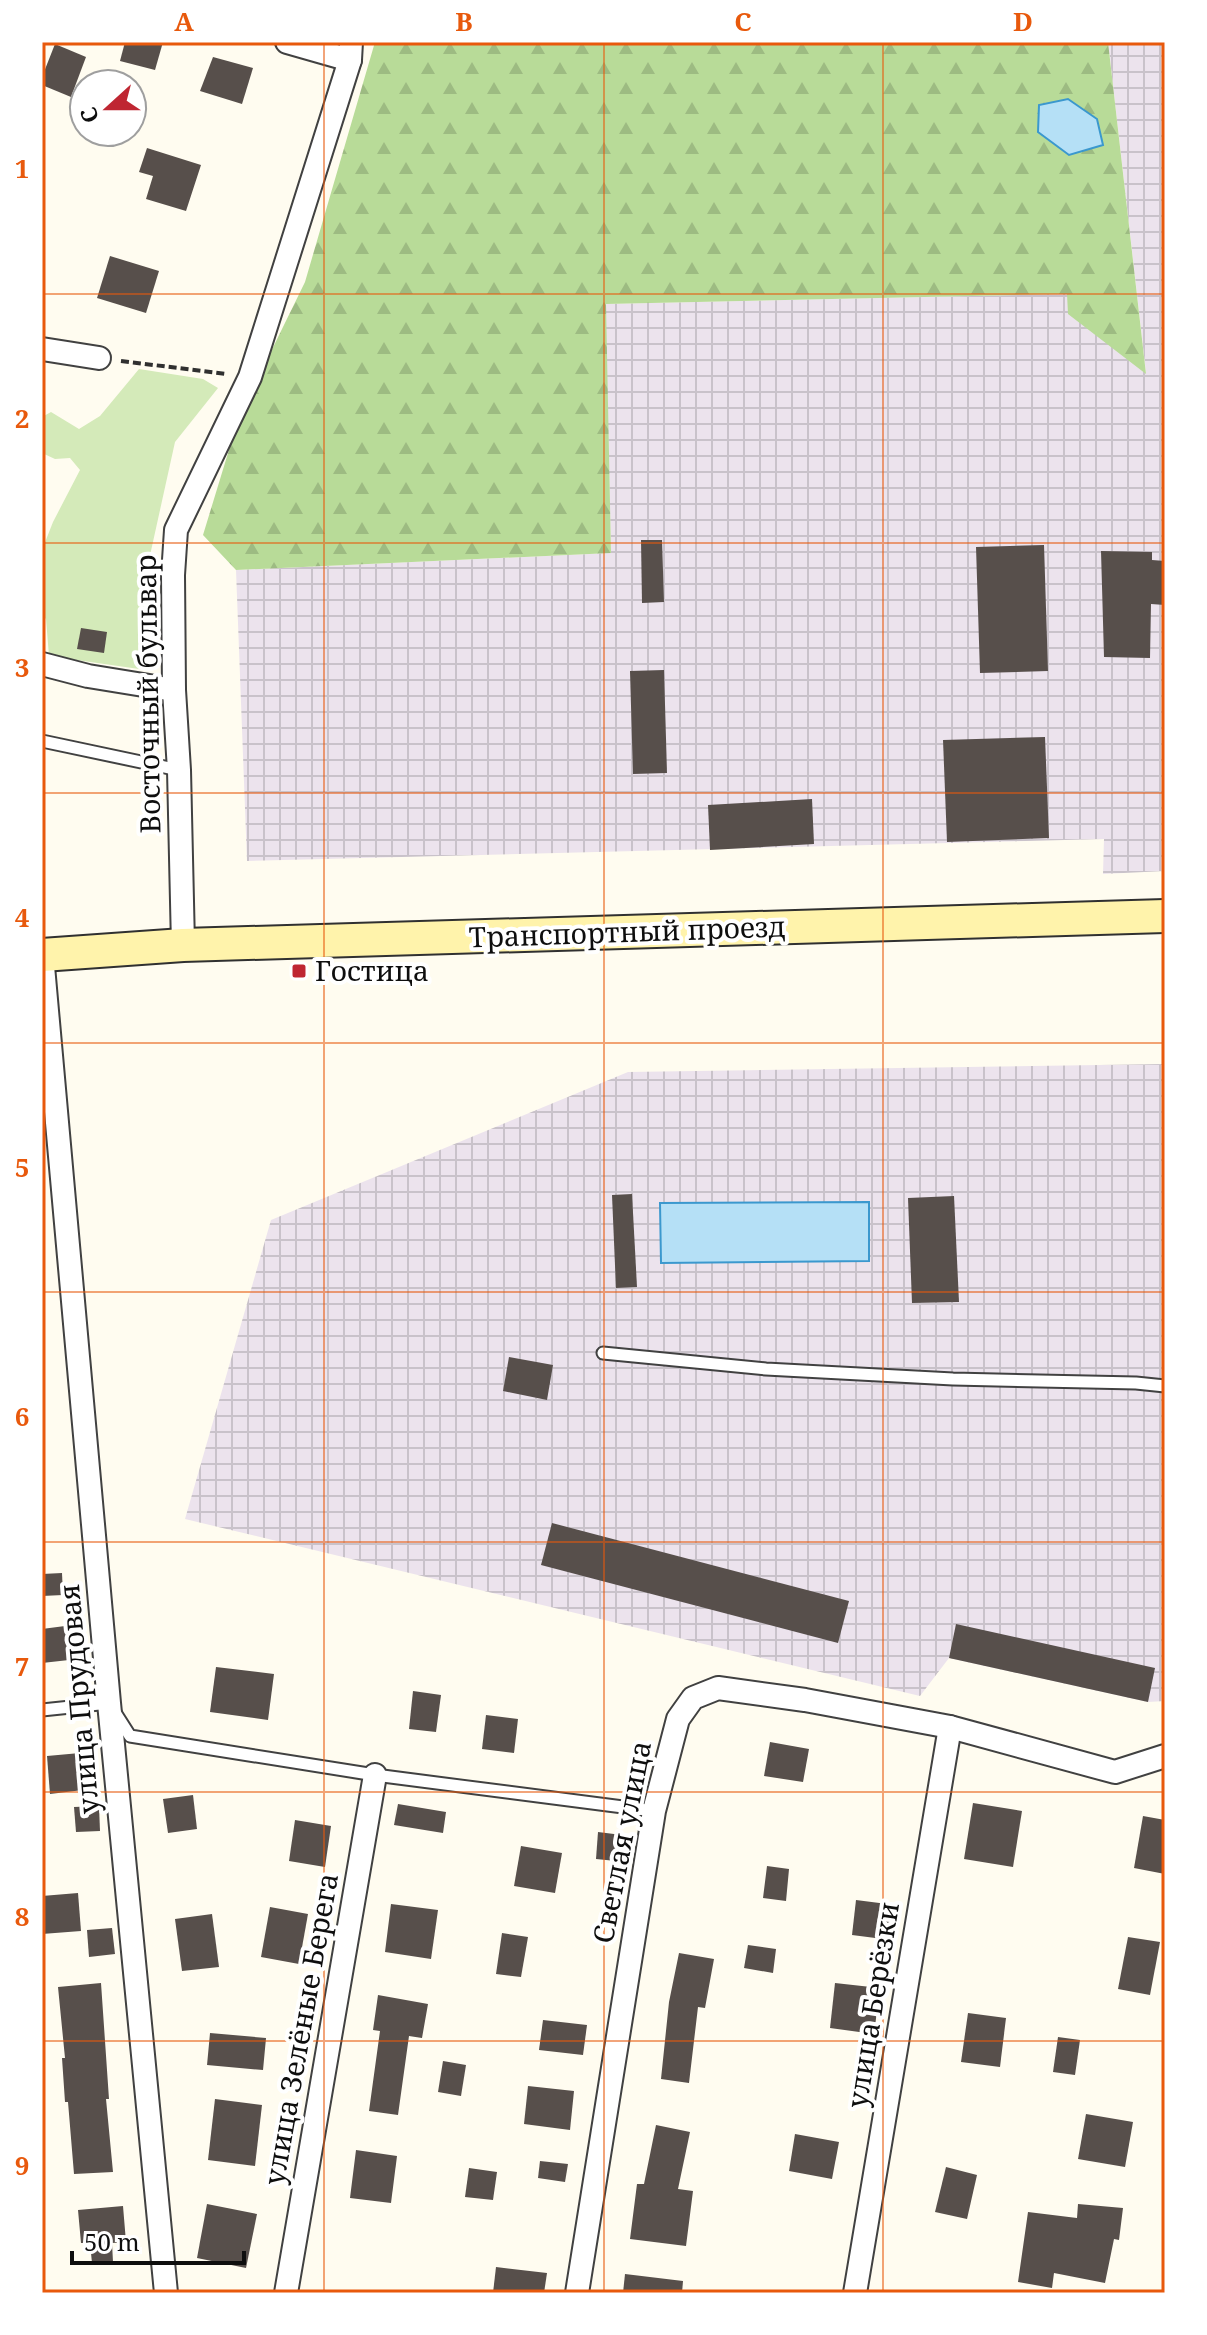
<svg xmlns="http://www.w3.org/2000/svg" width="1207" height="2335" viewBox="0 0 1207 2335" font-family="'Noto Serif',serif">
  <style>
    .industrial { fill: url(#industrial-grid) }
    .grass { fill: #d4eab9 }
    .forest { fill: url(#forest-firs) }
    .water { fill: #b5e0f6; stroke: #3b98ce; stroke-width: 2 }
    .building { fill: #574f4b }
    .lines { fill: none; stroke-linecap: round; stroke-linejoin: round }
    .lane-casing { stroke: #414141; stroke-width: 15 }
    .street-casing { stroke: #414141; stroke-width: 26 }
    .secondary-casing { stroke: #303030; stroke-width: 36 }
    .path { stroke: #303030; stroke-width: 4; stroke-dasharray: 8 4; stroke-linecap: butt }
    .lane { stroke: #fff; stroke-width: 11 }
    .street { stroke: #fff; stroke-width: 22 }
    .secondary { stroke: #fff3ab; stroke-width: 32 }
    .grid { fill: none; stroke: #e8590c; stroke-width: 2; stroke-opacity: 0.55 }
    .poi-dot { fill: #bf2632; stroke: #fff; stroke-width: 3 }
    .labels { text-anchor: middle; stroke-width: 8; stroke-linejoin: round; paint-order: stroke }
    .street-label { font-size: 28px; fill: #0e0e0e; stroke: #fff }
    .poi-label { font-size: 28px; fill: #0e0e0e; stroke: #fff; text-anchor: start }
    .neatline { fill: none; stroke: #e8590c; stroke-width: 3 }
    .grid-label { font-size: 26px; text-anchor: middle; font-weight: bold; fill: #e8590c }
  </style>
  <defs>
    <pattern id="industrial-grid" width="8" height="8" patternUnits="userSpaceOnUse" patternTransform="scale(2)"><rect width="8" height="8" fill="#ece3ed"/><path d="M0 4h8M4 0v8" fill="none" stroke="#c9c2ca"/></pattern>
    <pattern id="forest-firs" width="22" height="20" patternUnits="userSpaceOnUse" patternTransform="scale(2)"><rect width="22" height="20" fill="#b8db98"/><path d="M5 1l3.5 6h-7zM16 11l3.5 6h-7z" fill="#9dbb82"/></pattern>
  </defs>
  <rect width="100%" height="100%" fill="#fffcf0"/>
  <g class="industrial">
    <polygon points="1108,42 1165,42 1165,871 1103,874 1104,839 247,861 236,570 611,553 605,304 1068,294 1146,373"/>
    <polygon points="1165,1064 1165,1701 1148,1702 949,1658 920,1696 185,1519 271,1220 628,1072"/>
  </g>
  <polygon class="grass" points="139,369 203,379 218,388 175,442 147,569 146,670 49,656 46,619 42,615 42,550 53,522 80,470 70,458 55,459 42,453 42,417 51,412 79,429 100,416"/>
  <polygon class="forest" points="375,42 1108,42 1146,374 1068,314 1067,294 606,304 611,553 236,570 203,535 239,417 305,282"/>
  <g class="water">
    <polygon points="1068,99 1097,119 1103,145 1069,155 1038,132 1039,105"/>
    <polygon points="869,1202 869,1261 661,1263 660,1203"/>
  </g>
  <g class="building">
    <polygon points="125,42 163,42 155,70 120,61"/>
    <polygon points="55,44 86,57 71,97 42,85 42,77"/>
    <polygon points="213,57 253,68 242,104 200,91"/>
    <polygon points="147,148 201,165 186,211 146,199 153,176 139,172"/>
    <polygon points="110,256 159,271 146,313 97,298"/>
    <polygon points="641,540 662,540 664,602 642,603"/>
    <polygon points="1044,545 1048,671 980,673 976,547"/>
    <polygon points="1101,551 1152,552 1152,560 1165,561 1165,605 1151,604 1150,658 1104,657"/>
    <polygon points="81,628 107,632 104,653 77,649"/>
    <polygon points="664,670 667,773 633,774 630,671"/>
    <polygon points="1045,737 1049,838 947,842 943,740"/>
    <polygon points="812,799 814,844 710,850 708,805"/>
    <polygon points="632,1194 637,1287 616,1288 612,1195"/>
    <polygon points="954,1196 959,1302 912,1303 908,1198"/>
    <polygon points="509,1357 553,1365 547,1400 503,1391"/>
    <polygon points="552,1523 849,1601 838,1643 541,1565"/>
    <polygon points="62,1573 63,1595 42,1596 42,1574"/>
    <polygon points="956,1624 1155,1668 1148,1702 949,1658"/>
    <polygon points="65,1626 69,1660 42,1663 42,1629"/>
    <polygon points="216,1667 274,1674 268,1720 210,1712"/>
    <polygon points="413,1691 441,1695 436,1732 409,1729"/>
    <polygon points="486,1715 518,1719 514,1753 482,1749"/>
    <polygon points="770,1742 809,1749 803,1782 764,1776"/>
    <polygon points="80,1753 83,1790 50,1794 47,1756"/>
    <polygon points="193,1795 197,1829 168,1833 163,1799"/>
    <polygon points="973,1803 1022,1811 1013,1867 964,1859"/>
    <polygon points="398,1804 446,1812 443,1833 394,1825"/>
    <polygon points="99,1806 100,1831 76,1832 74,1807"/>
    <polygon points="1143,1816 1165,1820 1165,1874 1134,1868"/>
    <polygon points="295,1820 331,1826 325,1867 289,1861"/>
    <polygon points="598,1832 630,1836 626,1862 596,1859"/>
    <polygon points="521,1846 562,1853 555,1893 514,1886"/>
    <polygon points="767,1866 789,1869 786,1901 763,1898"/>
    <polygon points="78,1893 81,1931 42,1934 42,1896"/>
    <polygon points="856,1900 895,1905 891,1940 852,1935"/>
    <polygon points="391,1904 438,1910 431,1959 385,1952"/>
    <polygon points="270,1907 308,1914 299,1964 261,1957"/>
    <polygon points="212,1914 219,1967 182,1971 175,1919"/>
    <polygon points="112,1928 115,1954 89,1957 87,1930"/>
    <polygon points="502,1933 528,1937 521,1977 496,1974"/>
    <polygon points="1128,1937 1160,1942 1150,1995 1118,1989"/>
    <polygon points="748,1945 776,1949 773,1973 744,1968"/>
    <polygon points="679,1953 714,1959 705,2008 698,2007 689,2083 661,2079 669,2002"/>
    <polygon points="101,1983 109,2099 106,2099 113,2172 74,2174 68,2102 65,2102 62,2058 65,2058 58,1987"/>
    <polygon points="835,1983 880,1988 874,2034 830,2028"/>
    <polygon points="378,1995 428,2004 422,2038 409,2036 398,2115 369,2111 380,2031 373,2030"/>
    <polygon points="968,2013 1006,2018 1000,2067 961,2062"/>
    <polygon points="543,2020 587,2025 583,2055 539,2050"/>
    <polygon points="210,2033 266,2038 263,2070 207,2065"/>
    <polygon points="1058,2037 1080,2040 1075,2075 1053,2072"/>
    <polygon points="443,2061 466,2065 461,2096 438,2092"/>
    <polygon points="528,2086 574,2091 570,2130 524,2124"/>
    <polygon points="215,2099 262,2105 255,2166 208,2160"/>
    <polygon points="1086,2114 1133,2122 1125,2167 1078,2159"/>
    <polygon points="656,2125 690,2132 678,2189 693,2191 686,2246 630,2239 637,2184 644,2184"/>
    <polygon points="795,2134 839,2142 832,2179 789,2171"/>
    <polygon points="356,2150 397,2156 391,2203 350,2198"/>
    <polygon points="540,2161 568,2164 565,2182 538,2178"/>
    <polygon points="946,2167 977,2175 967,2219 935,2212"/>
    <polygon points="469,2168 497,2172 493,2200 465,2197"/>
    <polygon points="207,2204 257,2214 246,2268 197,2258"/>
    <polygon points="1078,2204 1123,2208 1119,2240 1114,2239 1105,2283 1054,2273 1052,2288 1018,2282 1028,2212 1077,2218"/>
    <polygon points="123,2206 126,2242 112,2243 113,2262 92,2263 90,2243 81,2243 78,2210"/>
    <polygon points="496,2267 547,2273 544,2293 493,2293"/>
    <polygon points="625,2274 683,2281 682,2293 623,2293"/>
  </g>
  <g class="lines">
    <defs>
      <g id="lane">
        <polyline points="42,741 179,770"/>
        <polyline points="603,1353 766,1369 953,1379 1136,1383 1165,1386"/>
        <polyline points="42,1710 109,1703 130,1736 375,1775 654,1811"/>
      </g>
      <g id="street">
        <polyline points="287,42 350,60"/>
        <polyline points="42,349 99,358"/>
        <polyline points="42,664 88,676 174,690"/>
        <polyline points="183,945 179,770 174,690 173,575 176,530 250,377 350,60 351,42"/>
        <polyline points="42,955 109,1703 166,2293"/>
        <polyline points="286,2293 375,1775"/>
        <polyline points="577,2293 654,1811 678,1719 693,1698 718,1688 805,1700 950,1727 1115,1772 1165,1756"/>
        <polyline points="855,2293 950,1727"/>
      </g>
      <polyline id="secondary" points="42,955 183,945 1165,916"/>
    </defs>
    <use href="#lane" class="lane-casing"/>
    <use href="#street" class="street-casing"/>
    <use href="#secondary" class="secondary-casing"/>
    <polyline class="path" points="121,361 227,374"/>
    <use href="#lane" class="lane"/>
    <use href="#street" class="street"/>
    <use href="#secondary" class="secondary"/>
  </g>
  <path class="grid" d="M 324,42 L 324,2293M 604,42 L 604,2293M 883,42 L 883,2293M 42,294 L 1165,294M 42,543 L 1165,543M 42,793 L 1165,793M 42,1043 L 1165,1043M 42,1292 L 1165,1292M 42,1542 L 1165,1542M 42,1792 L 1165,1792M 42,2041 L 1165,2041"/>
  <rect class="poi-dot" x="291" y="963" width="16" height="16" rx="4"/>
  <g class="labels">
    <g class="street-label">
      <text transform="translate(148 694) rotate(-91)" y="10">Восточный бульвар</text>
      <text transform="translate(627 932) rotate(-2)" y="10">Транспортный проезд</text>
      <text transform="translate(79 1699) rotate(-95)" y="10">улица Прудовая</text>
      <text transform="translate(622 1842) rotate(-79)" y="10">Светлая улица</text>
      <text transform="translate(873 2005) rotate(-81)" y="10">улица Берёзки</text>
      <text transform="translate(301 2029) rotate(-80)" y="10">улица Зелёные Берега</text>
    </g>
    <g class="poi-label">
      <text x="315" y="981">Гостица</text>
    </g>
  </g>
  <rect width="1207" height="2335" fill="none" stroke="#ffffff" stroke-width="88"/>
  <g transform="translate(108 108) rotate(249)"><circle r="38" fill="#ffffff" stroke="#9f9f9f" stroke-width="2"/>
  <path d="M0-6L14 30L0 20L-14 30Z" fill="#bf2632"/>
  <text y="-12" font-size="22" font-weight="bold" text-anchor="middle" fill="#0e0e0e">С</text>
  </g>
  <path d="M72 2251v12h172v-12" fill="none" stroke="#0e0e0e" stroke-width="4"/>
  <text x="84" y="2251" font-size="24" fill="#0e0e0e" stroke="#ffffff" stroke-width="6" paint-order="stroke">50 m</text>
  <rect x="44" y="44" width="1119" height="2247" class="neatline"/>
  <g class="grid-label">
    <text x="184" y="31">A</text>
    <text x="464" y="31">B</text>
    <text x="743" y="31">C</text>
    <text x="1023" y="31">D</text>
    <text x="22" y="178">1</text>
    <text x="22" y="428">2</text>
    <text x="22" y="677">3</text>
    <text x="22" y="927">4</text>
    <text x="22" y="1177">5</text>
    <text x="22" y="1426">6</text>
    <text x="22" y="1676">7</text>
    <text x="22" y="1926">8</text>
    <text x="22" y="2175">9</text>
  </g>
</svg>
